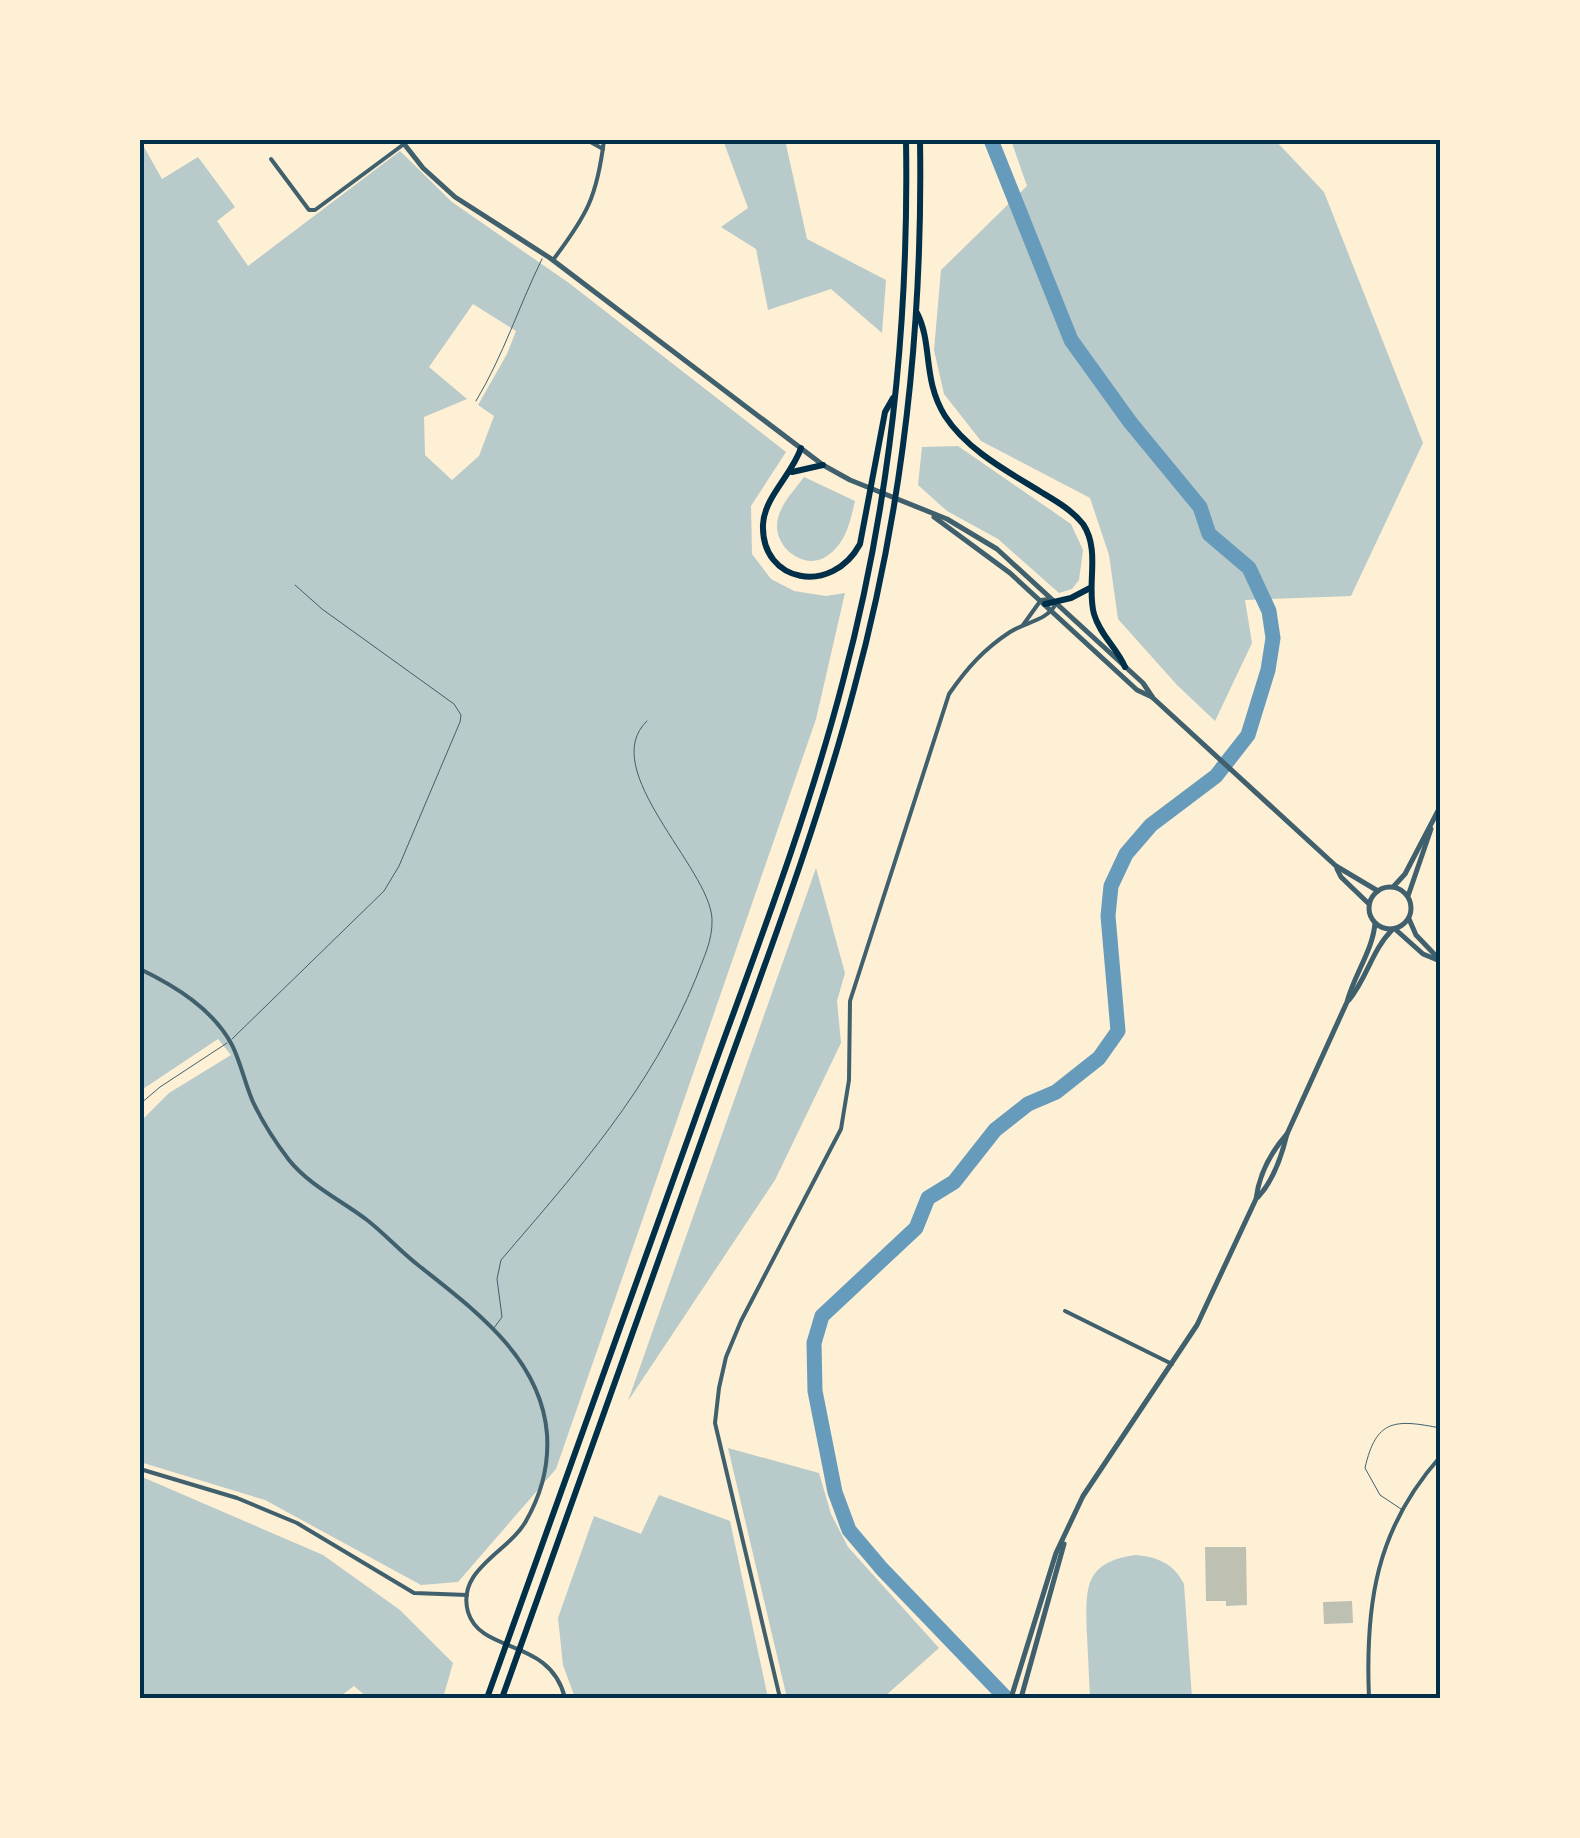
<svg xmlns="http://www.w3.org/2000/svg" width="1580" height="1838" viewBox="0 0 1580 1838" font-family="'DM Sans',sans-serif">
  <style>
    .green { fill: #b9caca; fill-rule: evenodd }
    .lines { fill: none; stroke-linecap: round; stroke-linejoin: round }
    .river { stroke: #669bbc; stroke-width: 15 }
    .building { fill: #bec0b2 }
    .service { stroke: #3f606c; stroke-width: 1 }
    .minor { stroke: #3f606c; stroke-width: 4 }
    .tertiary { stroke: #3f606c; stroke-width: 5 }
    .trunk { stroke: #003049; stroke-width: 6 }
    .neatline { fill: none; stroke: #003049; stroke-width: 4 }
  </style>
  <rect width="100%" height="100%" fill="#fdf0d5"/>
  <g class="green">
    <path d="M 140,140 L 162,179 L 198,157 L 235,207 L 217,221 L 248,266 L 400,151 L 452,202 L 569,283 L 786,452 L 751,506 L 752,554 L 771,579 L 794,591 L 826,596 L 845,593 L 816,719 L 556,1469 L 458,1582 L 421,1585 L 265,1500 L 140,1462 L 140,1122 L 169,1093 L 231,1055 L 218,1039 L 140,1091 ZM 473,304 L 516,331 L 507,354 L 478,405 L 494,416 L 479,456 L 452,480 L 425,455 L 424,417 L 467,399 L 429,367 Z"/>
    <polygon points="723,140 785,140 807,239 886,280 882,333 831,289 768,310 756,249 721,227 748,208"/>
    <polygon points="1011,140 1275,140 1324,192 1423,443 1351,596 1245,600 1252,643 1215,721 1177,685 1118,619 1109,555 1090,498 981,441 944,394 934,350 941,270 1027,186"/>
    <polygon points="958,446 1071,524 1083,550 1079,580 1072,589 1059,593 998,539 947,511 918,485 922,447"/>
    <path d="M 804,477 L 855,501 C 850,522 846,543 827,556 C 806,571 776,549 777,525 C 778,506 794,491 804,477 Z"/>
    <polygon points="816,868 845,973 837,1001 841,1043 775,1180 628,1401"/>
    <polygon points="728,1448 819,1473 831,1514 848,1547 939,1648 883,1698 787,1698"/>
    <polygon points="140,1476 323,1555 400,1610 453,1663 443,1698 368,1698 354,1686 338,1698 140,1698"/>
    <polygon points="659,1495 730,1521 768,1698 575,1698 563,1665 558,1618 594,1516 641,1534"/>
    <path d="M 1136,1555 C 1158,1557 1174,1564 1184,1584 L 1192,1698 L 1090,1698 C 1089,1677 1088,1656 1087,1635 C 1086,1590 1082,1562 1136,1555 Z"/>
  </g>
  <g class="lines">
    <polyline class="river" points="991,140 1071,340 1130,422 1200,507 1209,534 1249,568 1269,611 1273,638 1268,670 1248,735 1216,776 1151,825 1126,854 1111,886 1108,916 1118,1031 1099,1058 1056,1092 1028,1104 995,1130 954,1182 928,1198 916,1228 822,1316 814,1343 815,1391 835,1492 849,1530 882,1569 1006,1698"/>
  </g>
  <g class="building">
    <polygon points="1205,1547 1246,1547 1247,1605 1226,1606 1226,1601 1206,1601"/>
    <polygon points="1352,1601 1353,1623 1324,1624 1323,1602"/>
  </g>
  <g class="lines">
    <g class="service">
      <path d="M 476,401 C 504,354 518,308 542,259"/>
      <polyline points="232,1039 384,891 399,866 460,722 461,715 454,704 322,609 295,585"/>
      <polyline points="140,1104 160,1087 227,1043"/>
      <path d="M 494,1328 L 502,1317 L 497,1279 L 501,1260 C 578,1170 651,1089 696,978 C 703,959 713,940 712,919 C 710,868 596,769 647,721"/>
      <path d="M 1401,1509 L 1380,1495 L 1365,1468 C 1376,1419 1395,1419 1440,1428"/>
    </g>
    <g class="minor">
      <polyline points="587,140 603,149"/>
      <polyline points="271,159 309,210 315,210 404,144"/>
      <path d="M 553,260 C 587,215 597,197 604,140"/>
      <polyline points="1023,625 1041,600 1049,599"/>
      <path d="M 140,969 C 175,986 213,1009 232,1045 C 241,1063 245,1084 253,1102 C 262,1121 276,1143 289,1160 C 309,1185 342,1201 367,1220 C 385,1234 400,1251 418,1265 C 473,1309 541,1357 547,1434 C 549,1464 541,1495 526,1521 C 509,1552 456,1569 468,1612 C 481,1655 550,1637 565,1698"/>
      <polyline points="1065,1311 1172,1364"/>
      <polyline points="140,1469 237,1498 297,1523 414,1593 467,1595"/>
      <path d="M 780,1698 L 715,1423 L 719,1388 L 726,1357 L 741,1321 L 841,1129 L 849,1080 L 850,1001 L 949,694 C 967,668 984,649 1010,632 C 1027,621 1045,622 1056,604"/>
      <path d="M 1369,1698 C 1365,1604 1376,1529 1440,1457"/>
    </g>
    <g class="tertiary">
      <polyline points="401,140 423,168 455,197 550,258 823,465 850,480 947,519 997,549 1143,683 1153,698 1336,866 1378,891"/>
      <polyline points="934,517 1010,573 1137,690 1152,697"/>
      <polyline points="1337,869 1341,877 1369,904"/>
      <polyline points="1394,886 1405,874 1440,807"/>
      <circle cx="1390" cy="908" r="21"/>
      <polyline points="1408,896 1431,829"/>
      <polyline points="1409,919 1416,935 1438,958"/>
      <polyline points="1395,929 1423,954 1440,961"/>
      <path d="M 1349,1000 C 1367,978 1372,950 1392,930"/>
      <path d="M 1258,1197 C 1274,1180 1282,1155 1287,1134 L 1347,1002 C 1354,975 1373,950 1375,923"/>
      <path d="M 1011,1698 L 1056,1553 L 1083,1496 L 1197,1325 L 1256,1199 C 1259,1175 1271,1152 1287,1134"/>
      <polyline points="1021,1698 1064,1544"/>
    </g>
    <g class="trunk">
      <path d="M 917,313 C 933,344 922,379 945,416 C 967,450 1007,471 1041,492 C 1056,501 1072,510 1083,524 C 1101,551 1086,585 1094,614 C 1100,635 1117,648 1125,667"/>
      <path d="M 801,448 C 792,475 764,497 763,525 C 761,583 832,596 860,544 L 885,412 L 893,398"/>
      <polyline points="792,472 823,465"/>
      <polyline points="1045,604 1071,598 1090,588"/>
      <path d="M 487,1698 C 556,1506 625,1314 694,1122 C 746,976 804,831 843,681 C 890,505 909,322 906,140"/>
      <path d="M 502,1698 C 571,1506 639,1314 708,1122 C 759,979 815,836 854,689 C 903,510 923,325 920,140"/>
    </g>
  </g>
  <rect width="1580" height="1838" fill="none" stroke="#fdf0d5" stroke-width="285"/>
  <rect x="142" y="142" width="1296" height="1554" class="neatline"/>
</svg>
